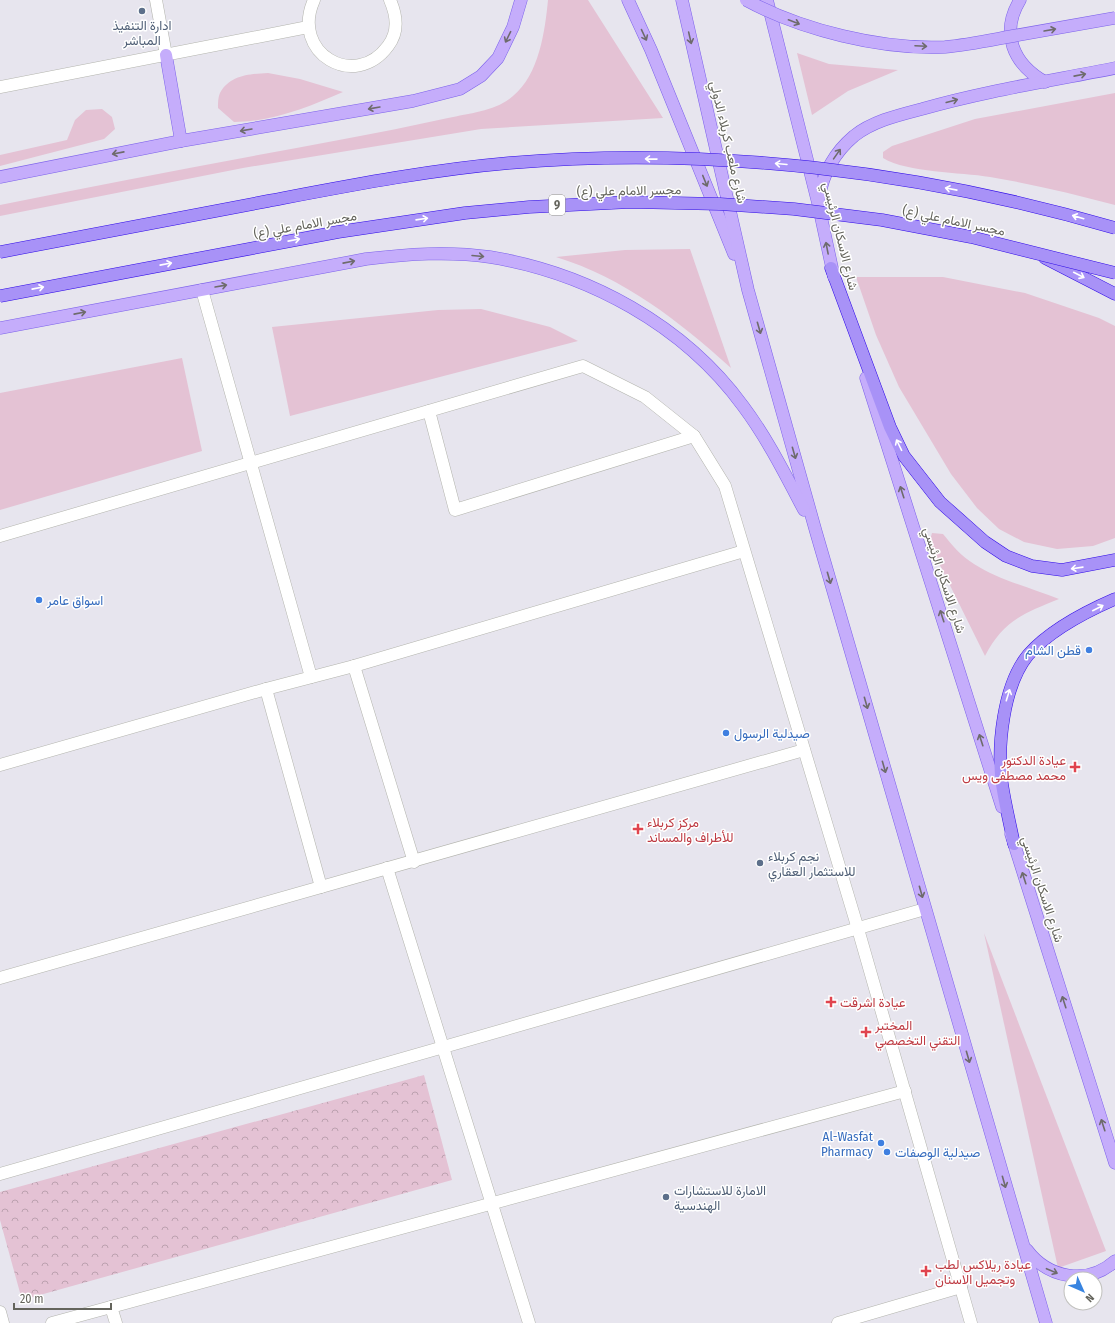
<svg xmlns="http://www.w3.org/2000/svg" width="1115" height="1323" viewBox="0 0 1115 1323" font-family="'Fira Sans Condensed',Vazirmatn,sans-serif">
  <style>
    .grass { fill: #e4c2d4 }
    .park { fill: url(#park-crowns) }
    .lines { fill: none; stroke-linecap: round; stroke-linejoin: round }
    .minor-casing { stroke: #b3b4ad; stroke-width: 13 }
    .major-casing { stroke: #7c62ea; stroke-width: 13 }
    .highway-casing { stroke: #2f0ce7; stroke-width: 13 }
    .minor { stroke: #fff; stroke-width: 12 }
    .major { stroke: #c5adfb; stroke-width: 12 }
    .highway { stroke: #a892f7; stroke-width: 12 }
    .major-bridge-casing { stroke: #7c62ea; stroke-width: 13; stroke-linecap: butt }
    .highway-bridge-casing { stroke: #2f0ce7; stroke-width: 13; stroke-linecap: butt }
    .major-bridge { stroke: #c5adfb; stroke-width: 12 }
    .highway-bridge { stroke: #a892f7; stroke-width: 12 }
    .oneway { stroke: #6e6b6c }
    .oneway2 { stroke: #fff }
    .service-dot { fill: #5c6f8a; stroke: #fff; stroke-width: 1.5 }
    .shop-dot { fill: #3f7fe0; stroke: #fff; stroke-width: 1.5 }
    .health-dot { fill: #e0444e; stroke: #fff; stroke-width: 1.5 }
    .labels { text-anchor: middle; stroke-width: 3; stroke-linejoin: round; paint-order: stroke }
    .shield { fill: #fff; stroke: #92928d; stroke-width: 1 }
    .shield-label { font-size: 12px; font-weight: bold; fill: #64645c }
    .service-label { font-size: 13px; fill: #4e5e75; stroke: #fff; text-anchor: start }
    .street-label { font-size: 13px; fill: #64645c; stroke: #fff }
    .shop-label { font-size: 13px; fill: #366cbe; stroke: #fff; text-anchor: start }
    .health-label { font-size: 13px; fill: #be3a42; stroke: #fff; text-anchor: start }
  </style>
  <defs>
    <pattern id="park-crowns" width="20" height="18" patternUnits="userSpaceOnUse"><rect width="20" height="18" fill="#e4c2d4"/><path d="M2 6a3 3 0 1 1 6 0M12 15a3 3 0 1 1 6 0" fill="none" stroke="#bca1af"/></pattern>
  </defs>
  <rect width="100%" height="100%" fill="#e7e5ee"/>
  <g class="grass">
    <path d="M 548,0 L 588,0 L 663,118 L 481,129 L 243,168 L 0,216 L 0,205 C 113,182 226,161 339,140 C 376,133 412,126 448,118 C 470,113 496,111 513,96 C 539,75 545,31 548,0 Z"/>
    <polygon points="797,53 829,64 898,70 848,91 812,115"/>
    <path d="M 268,73 L 300,79 L 343,92 C 309,107 271,122 234,122 L 218,108 C 218,104 218,97 220,93 C 230,75 250,74 268,73 Z"/>
    <path d="M 1115,93 L 1115,205 C 1074,194 1032,184 990,177 C 960,172 908,173 883,158 L 883,152 L 892,146 L 975,119 Z"/>
    <polygon points="102,109 112,117 115,129 104,139 0,166 0,155 67,140 75,120 86,110"/>
    <path d="M 690,249 L 731,368 C 679,321 624,278 556,257 L 625,250 Z"/>
    <polygon points="856,277 943,277 1025,293 1099,318 1115,326 1115,538 1093,546 1057,549 1024,542 999,529 977,508 951,474 899,387 876,335"/>
    <polygon points="481,309 550,327 578,341 290,416 272,327 438,310"/>
    <polygon points="182,358 202,451 0,510 0,393"/>
    <path d="M 932,533 L 943,534 C 952,545 961,556 974,564 C 999,580 1031,588 1059,599 C 1024,613 1003,621 985,656 L 929,543 Z"/>
    <polygon points="984,933 1106,1251 1058,1268"/>
  </g>
  <polygon class="park" points="424,1075 452,1180 22,1300 0,1220 0,1192"/>
  <g class="lines">
    <defs>
      <g id="minor">
        <polyline points="156,0 166,55"/>
        <path d="M 314,0 C 290,53 355,91 388,46 C 399,32 397,16 390,0"/>
        <polyline points="0,87 308,27"/>
        <polyline points="202,290 311,677"/>
        <polyline points="429,411 455,510 694,436"/>
        <polyline points="0,536 583,366 645,397 694,436 725,486 858,929 971,1323"/>
        <polyline points="354,666 414,862"/>
        <polyline points="266,689 321,887"/>
        <polyline points="0,765 266,689 354,666 744,551"/>
        <polyline points="387,868 529,1323"/>
        <polyline points="0,978 804,750"/>
        <polyline points="0,1174 925,909"/>
        <polyline points="111,1307 116,1323"/>
        <polyline points="0,1312 3,1323"/>
        <polyline points="52,1323 905,1091"/>
        <polyline points="838,1323 961,1287"/>
      </g>
      <g id="major">
        <polyline points="628,0 651,50 734,254"/>
        <polyline points="682,0 748,290 816,532 1046,1323"/>
        <polyline points="767,0 818,203 834,277"/>
        <path d="M 1020,0 C 1000,33 1013,64 1045,82"/>
        <polyline points="166,55 181,141"/>
        <polyline points="0,177 181,141 413,101 460,89 481,76 498,58 513,27 521,0"/>
        <path d="M 819,198 C 823,173 835,152 854,136 C 873,121 899,115 922,109 C 985,91 1050,81 1115,68"/>
        <path d="M 0,328 L 366,259 C 408,254 449,251 490,257 C 588,273 684,325 743,406 C 767,438 785,474 804,510"/>
        <polyline points="866,378 1002,807"/>
        <polyline points="1011,834 1115,1163"/>
        <path d="M 1027,1250 C 1048,1278 1087,1286 1115,1261"/>
      </g>
      <g id="highway">
        <polyline points="1045,258 1115,294"/>
        <polyline points="831,268 890,427 904,456 940,502 985,542 1006,556 1032,566 1062,570 1115,560"/>
        <path d="M 1014,844 C 1010,824 1005,804 1002,784 C 997,746 1003,686 1028,655 C 1050,630 1085,612 1115,599"/>
      </g>
    </defs>
    <use href="#minor" class="minor-casing"/>
    <use href="#major" class="major-casing"/>
    <use href="#highway" class="highway-casing"/>
    <use href="#minor" class="minor"/>
    <use href="#major" class="major"/>
    <use href="#highway" class="highway"/>
    <defs>
      <path id="major-bridge" d="M 746,0 C 801,30 882,50 945,47 C 968,45 991,40 1013,36 C 1047,30 1081,24 1115,18"/>
      <g id="highway-bridge">
        <path d="M 0,252 C 89,235 178,218 268,201 C 347,186 428,170 509,163 C 712,146 920,171 1115,228"/>
        <polyline points="0,296 338,232 465,213 529,207 631,202 720,204 794,209 882,220 971,237 1115,273"/>
      </g>
    </defs>
    <use href="#major-bridge" class="major-bridge-casing"/>
    <use href="#highway-bridge" class="highway-bridge-casing"/>
    <use href="#major-bridge" class="major-bridge"/>
    <use href="#highway-bridge" class="highway-bridge"/>
  </g>
  <defs><path id="oneway-shaft" d="M-6 0H5M1.5-3L5.5 0L1.5 3" fill="none" stroke-width="1.6" stroke-linecap="round" stroke-linejoin="round"/></defs>
  <g class="oneway">
    <use href="#oneway-shaft" transform="translate(794 22) rotate(21)"/>
    <use href="#oneway-shaft" transform="translate(1050 30) rotate(-10)"/>
    <use href="#oneway-shaft" transform="translate(644 35) rotate(65)"/>
    <use href="#oneway-shaft" transform="translate(508 37) rotate(116)"/>
    <use href="#oneway-shaft" transform="translate(690 38) rotate(77)"/>
    <use href="#oneway-shaft" transform="translate(921 46) rotate(3)"/>
    <use href="#oneway-shaft" transform="translate(1080 75) rotate(-11)"/>
    <use href="#oneway-shaft" transform="translate(952 101) rotate(-15)"/>
    <use href="#oneway-shaft" transform="translate(374 108) rotate(170)"/>
    <use href="#oneway-shaft" transform="translate(246 130) rotate(170)"/>
    <use href="#oneway-shaft" transform="translate(118 153) rotate(169)"/>
    <use href="#oneway-shaft" transform="translate(837 154) rotate(-55)"/>
    <use href="#oneway-shaft" transform="translate(705 181) rotate(68)"/>
    <use href="#oneway-shaft" transform="translate(827 248) rotate(-101)"/>
    <use href="#oneway-shaft" transform="translate(478 256) rotate(5)"/>
    <use href="#oneway-shaft" transform="translate(349 262) rotate(-11)"/>
    <use href="#oneway-shaft" transform="translate(221 286) rotate(-10)"/>
    <use href="#oneway-shaft" transform="translate(80 313) rotate(-11)"/>
    <use href="#oneway-shaft" transform="translate(759 328) rotate(74)"/>
    <use href="#oneway-shaft" transform="translate(794 453) rotate(74)"/>
    <use href="#oneway-shaft" transform="translate(902 492) rotate(-108)"/>
    <use href="#oneway-shaft" transform="translate(829 578) rotate(74)"/>
    <use href="#oneway-shaft" transform="translate(942 616) rotate(-108)"/>
    <use href="#oneway-shaft" transform="translate(866 703) rotate(74)"/>
    <use href="#oneway-shaft" transform="translate(981 740) rotate(-108)"/>
    <use href="#oneway-shaft" transform="translate(884 767) rotate(74)"/>
    <use href="#oneway-shaft" transform="translate(1024 878) rotate(-108)"/>
    <use href="#oneway-shaft" transform="translate(921 892) rotate(74)"/>
    <use href="#oneway-shaft" transform="translate(1064 1002) rotate(-108)"/>
    <use href="#oneway-shaft" transform="translate(968 1057) rotate(74)"/>
    <use href="#oneway-shaft" transform="translate(1103 1125) rotate(-108)"/>
    <use href="#oneway-shaft" transform="translate(1004 1182) rotate(74)"/>
    <use href="#oneway-shaft" transform="translate(1052 1271) rotate(23)"/>
  </g>
  <g class="oneway2">
    <use href="#oneway-shaft" transform="translate(651 159) rotate(-179)"/>
    <use href="#oneway-shaft" transform="translate(781 164) rotate(-175)"/>
    <use href="#oneway-shaft" transform="translate(951 189) rotate(-169)"/>
    <use href="#oneway-shaft" transform="translate(1078 217) rotate(-164)"/>
    <use href="#oneway-shaft" transform="translate(422 219) rotate(-8)"/>
    <use href="#oneway-shaft" transform="translate(294 240) rotate(-11)"/>
    <use href="#oneway-shaft" transform="translate(166 264) rotate(-11)"/>
    <use href="#oneway-shaft" transform="translate(1079 275) rotate(27)"/>
    <use href="#oneway-shaft" transform="translate(38 288) rotate(-11)"/>
    <use href="#oneway-shaft" transform="translate(899 445) rotate(-116)"/>
    <use href="#oneway-shaft" transform="translate(1077 568) rotate(172)"/>
    <use href="#oneway-shaft" transform="translate(1098 608) rotate(-27)"/>
    <use href="#oneway-shaft" transform="translate(1008 695) rotate(-73)"/>
  </g>
  <g class="service-dot">
    <circle cx="142" cy="11" r="4"/>
    <circle cx="760" cy="863" r="4"/>
    <circle cx="666" cy="1197" r="4"/>
  </g>
  <g class="shop-dot">
    <circle cx="39" cy="600" r="4"/>
    <circle cx="1089" cy="650" r="4"/>
    <circle cx="726" cy="733" r="4"/>
    <circle cx="881" cy="1143" r="4"/>
    <circle cx="887" cy="1152" r="4"/>
  </g>
  <g class="health-dot">
    <path d="M1073 761h4v4h4v4h-4v4h-4v-4h-4v-4h4z"/>
    <path d="M636 823h4v4h4v4h-4v4h-4v-4h-4v-4h4z"/>
    <path d="M829 996h4v4h4v4h-4v4h-4v-4h-4v-4h4z"/>
    <path d="M864 1026h4v4h4v4h-4v4h-4v-4h-4v-4h4z"/>
    <path d="M924 1265h4v4h4v4h-4v4h-4v-4h-4v-4h4z"/>
  </g>
  <g class="labels">
    <rect class="shield" x="549" y="195" width="16" height="20" rx="3"/>
    <g class="shield-label">
      <text x="557" y="209">9</text>
    </g>
    <g class="service-label">
      <text x="142" y="30" text-anchor="middle">ادارة التنفيذ<tspan x="142" dy="15">المباشر</tspan></text>
      <text x="768" y="861">نجم كربلاء<tspan x="768" dy="15">للاستثمار العقاري</tspan></text>
      <text x="674" y="1195">الامارة للاستشارات<tspan x="674" dy="15">الهندسية</tspan></text>
    </g>
    <g class="street-label">
      <text transform="translate(729 142) rotate(77)" y="5">شارع ملعب كربلاء الدولي</text>
      <text transform="translate(629 190) rotate(-1)" y="5">مجسر الامام علي (ع)</text>
      <text transform="translate(954 220) rotate(12)" y="5">مجسر الامام علي (ع)</text>
      <text transform="translate(305 224) rotate(-10)" y="5">مجسر الامام علي (ع)</text>
      <text transform="translate(841 236) rotate(76)" y="5">شارع الاسكان الرئيسي</text>
      <text transform="translate(945 580) rotate(72)" y="5">شارع الاسكان الرئيسي</text>
      <text transform="translate(1043 889) rotate(72)" y="5">شارع الاسكان الرئيسي</text>
    </g>
    <g class="shop-label">
      <text x="47" y="605">اسواق عامر</text>
      <text x="1081" y="655" text-anchor="end">قطن الشام</text>
      <text x="734" y="738">صيدلية الرسول</text>
      <text x="873" y="1141" text-anchor="end">Al-Wasfat<tspan x="873" dy="15">Pharmacy</tspan></text>
      <text x="895" y="1157">صيدلية الوصفات</text>
    </g>
    <g class="health-label">
      <text x="1066" y="765" text-anchor="end">عيادة الدكتور<tspan x="1066" dy="15">محمد مصطفى ويس</tspan></text>
      <text x="647" y="827">مركز كربلاء<tspan x="647" dy="15">للأطراف والمساند</tspan></text>
      <text x="840" y="1007">عيادة اشرقت</text>
      <text x="875" y="1030">المختبر<tspan x="875" dy="15">التقني التخصصي</tspan></text>
      <text x="935" y="1269">عيادة ريلاكس لطب<tspan x="935" dy="15">وتجميل الاسنان</tspan></text>
    </g>
  </g>
  <g transform="translate(1083 1291) rotate(135)"><circle r="19" fill="#ffffff" stroke="#c1c1be"/>
  <path d="M0-3L7 15L0 10L-7 15Z" fill="#3884e0"/>
  <text y="-6" font-size="11" font-weight="bold" text-anchor="middle" fill="#64645c">N</text>
  </g>
  <path d="M14 1303v6h97v-6" fill="none" stroke="#64645c" stroke-width="2"/>
  <text x="20" y="1303" font-size="12" fill="#64645c" stroke="#ffffff" stroke-width="3" paint-order="stroke">20 m</text>
</svg>
